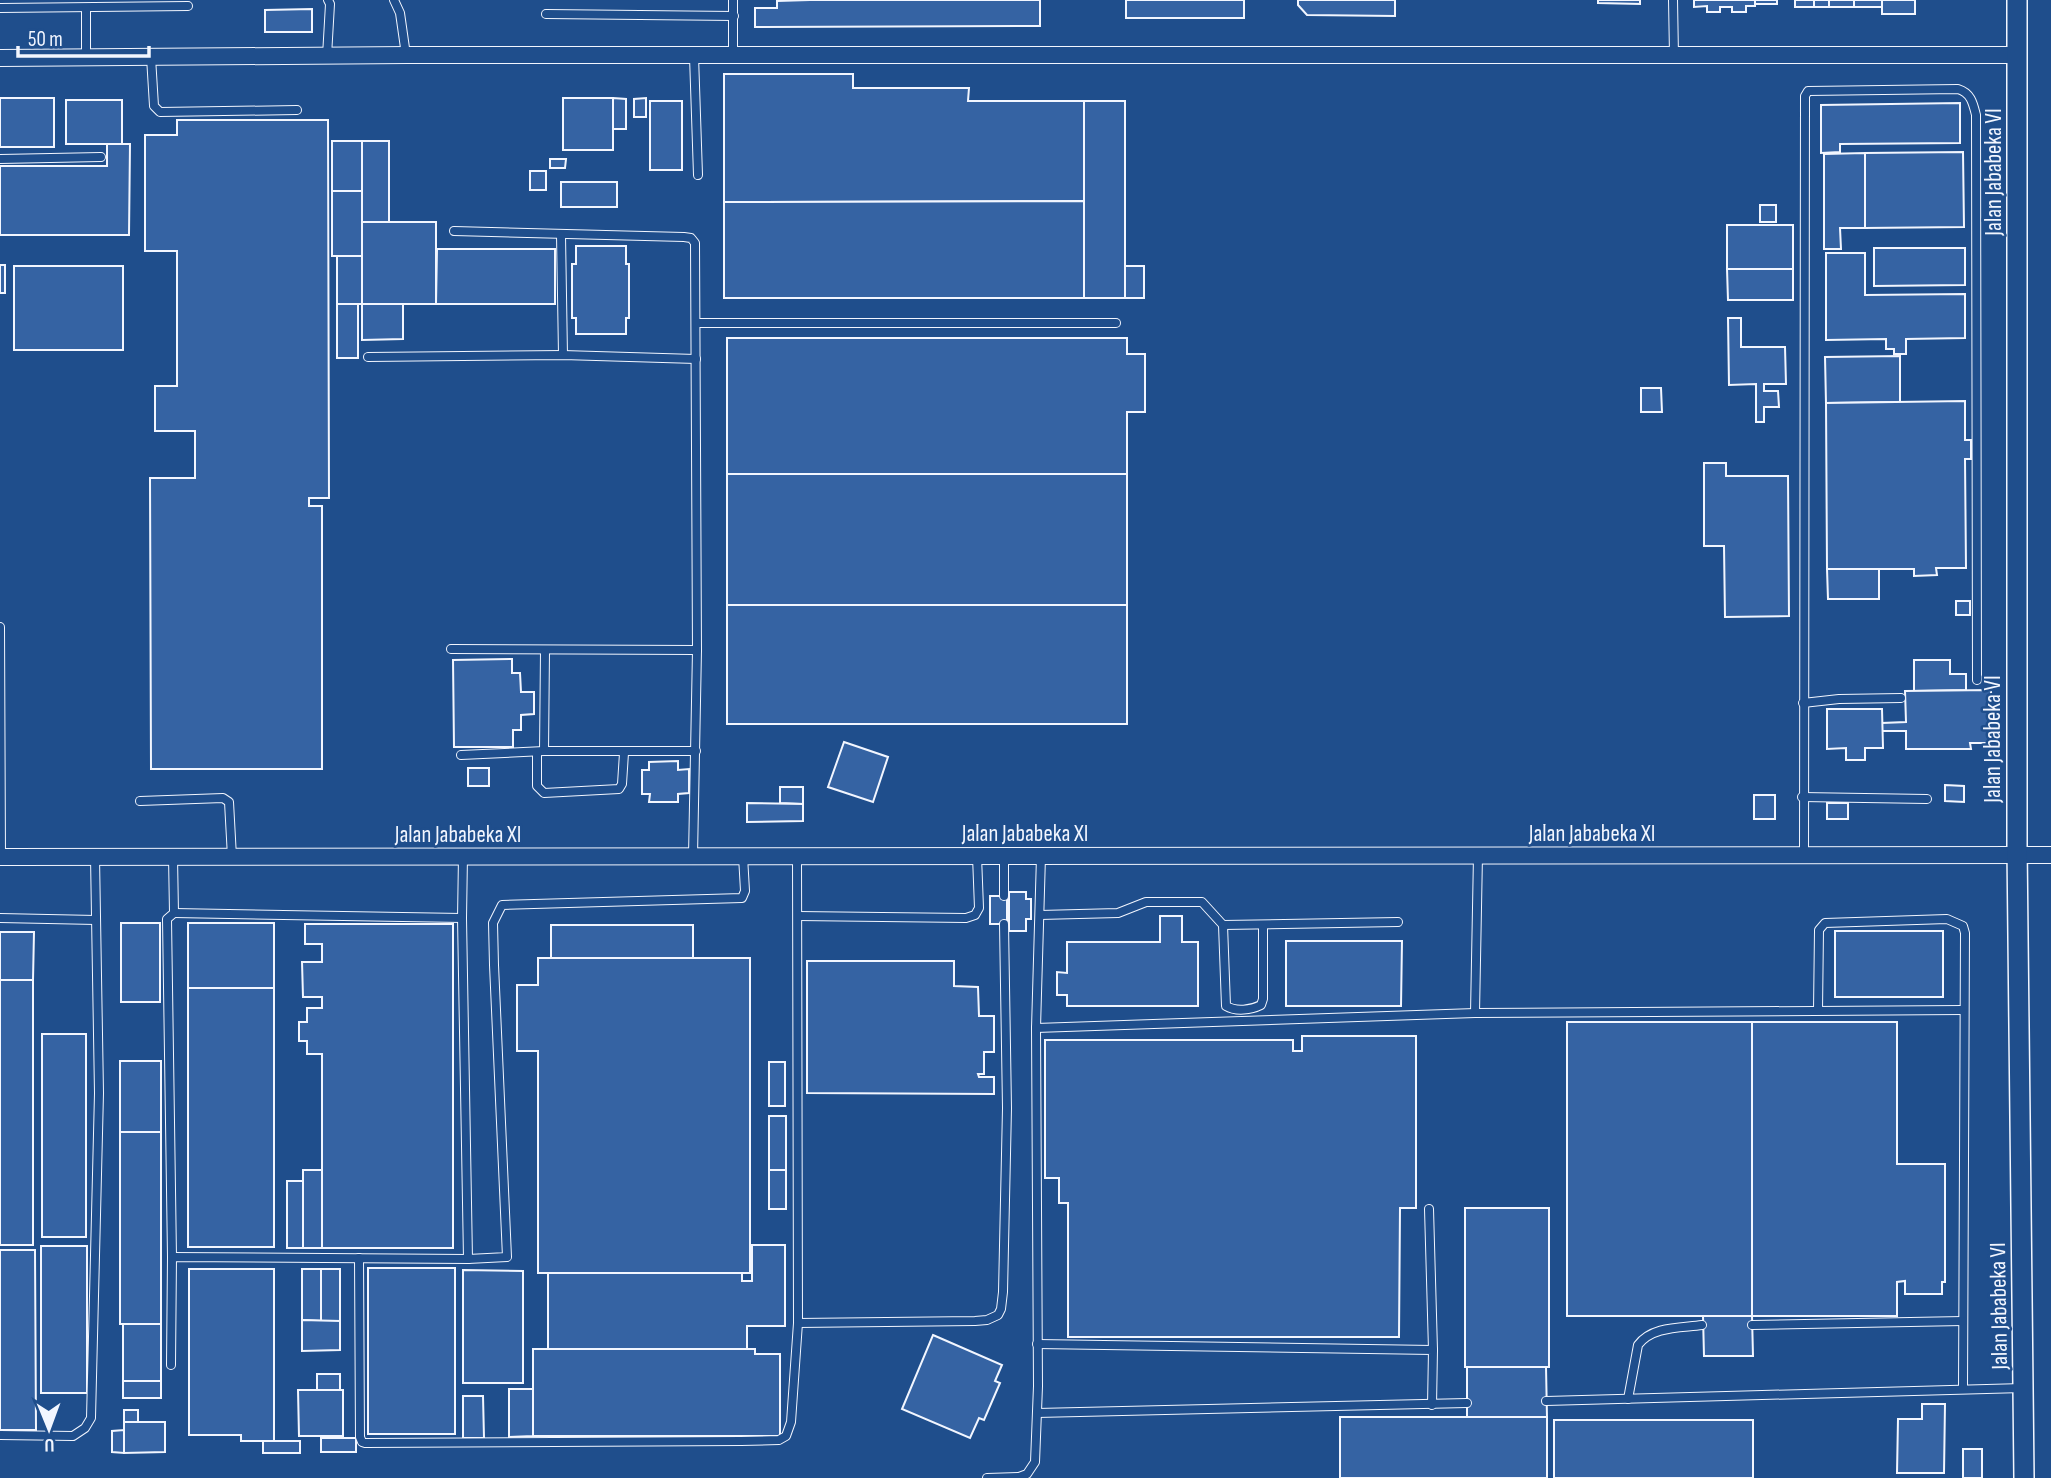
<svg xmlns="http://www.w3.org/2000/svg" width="2051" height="1478" viewBox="0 0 2051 1478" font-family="'Sofia Sans Condensed',sans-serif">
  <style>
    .building { fill: #3563a3; stroke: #f2f6ff; stroke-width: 2 }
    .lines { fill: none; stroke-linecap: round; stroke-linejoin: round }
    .service-casing { stroke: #f2f6ff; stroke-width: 10 }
    .minor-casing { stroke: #f2f6ff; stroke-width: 18 }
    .tertiary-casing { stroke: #f2f6ff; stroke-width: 22 }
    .service { stroke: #1f4e8c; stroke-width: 8 }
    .minor { stroke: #1f4e8c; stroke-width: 16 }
    .tertiary { stroke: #1f4e8c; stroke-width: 19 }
    .labels { text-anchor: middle; stroke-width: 5; stroke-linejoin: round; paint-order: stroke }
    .street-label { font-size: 23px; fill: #f2f6ff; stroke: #1f4e8c }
  </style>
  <rect width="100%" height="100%" fill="#1f4e8c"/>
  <g class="building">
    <polygon points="810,0 1040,0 1040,26 755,27 755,8 777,8 777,1"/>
    <rect x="1126" y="0" width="118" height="18"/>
    <polygon points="1298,0 1395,0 1395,16 1307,15 1298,5"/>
    <polygon points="1598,0 1640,0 1640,4 1598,3"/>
    <polygon points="1694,0 1755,0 1755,6 1746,6 1746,12 1732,12 1732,7 1720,7 1720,12 1707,12 1707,6 1694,7"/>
    <rect x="1755" y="0" width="22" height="4"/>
    <rect x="1795" y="0" width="19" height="7"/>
    <rect x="1814" y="0" width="15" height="7"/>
    <rect x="1829" y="0" width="25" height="7"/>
    <rect x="1854" y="0" width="28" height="7"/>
    <rect x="1882" y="0" width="33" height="14"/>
    <polygon points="312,9 312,32 265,32 265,10"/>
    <polygon points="724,74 853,74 853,88 969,88 968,101 1084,101 1084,201 724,202"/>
    <rect x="0" y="98" width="54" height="49"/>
    <rect x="563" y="98" width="50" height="52"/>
    <polygon points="613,98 626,99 626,129 613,129"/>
    <polygon points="646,98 646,117 634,117 634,99"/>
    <rect x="66" y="100" width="56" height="44"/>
    <rect x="650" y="101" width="32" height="69"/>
    <rect x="1084" y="101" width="41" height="197"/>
    <polygon points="1960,103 1960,143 1840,144 1840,152 1821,153 1821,105"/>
    <polygon points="177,120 328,120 329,498 309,498 309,506 322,506 322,769 151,769 150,478 195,478 195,431 155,431 155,386 177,386 177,251 145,251 145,135 177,135"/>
    <rect x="332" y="141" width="30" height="50"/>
    <rect x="362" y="141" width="27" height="81"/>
    <polygon points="107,144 130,144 129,235 0,235 0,166 107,166"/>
    <polygon points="1963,152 1964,227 1865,228 1865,153"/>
    <polygon points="1865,153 1865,228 1840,228 1841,249 1824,249 1824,154"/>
    <polygon points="550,159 566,159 565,168 550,168"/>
    <rect x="530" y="171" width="16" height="19"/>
    <rect x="561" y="182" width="56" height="25"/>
    <rect x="332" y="191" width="30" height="65"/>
    <polygon points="1084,201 1084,298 724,298 724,202"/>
    <rect x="1760" y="205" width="16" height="17"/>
    <rect x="362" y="222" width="74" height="82"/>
    <rect x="1727" y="225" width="66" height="44"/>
    <polygon points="576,246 626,246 626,264 629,264 629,318 626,318 626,334 576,334 576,318 572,318 572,264 576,264"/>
    <polygon points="1874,248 1965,248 1965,285 1874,286"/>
    <polygon points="437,249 555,249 555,304 436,304"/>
    <polygon points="1826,253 1865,253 1865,295 1965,294 1965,338 1906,339 1906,354 1894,354 1894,349 1886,349 1886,339 1826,340"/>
    <rect x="337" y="256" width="25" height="48"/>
    <rect x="0" y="265" width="5" height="28"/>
    <rect x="14" y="266" width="109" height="84"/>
    <rect x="1125" y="266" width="19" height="32"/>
    <polygon points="1727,269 1793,269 1793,300 1728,300"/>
    <rect x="337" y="304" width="21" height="54"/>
    <polygon points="362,304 403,304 403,339 362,340"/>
    <polygon points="1728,318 1741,318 1741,347 1785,347 1786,384 1764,384 1764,391 1778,391 1779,407 1764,407 1764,422 1756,422 1756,384 1729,385"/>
    <polygon points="727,338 1127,338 1127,354 1145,354 1145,412 1127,412 1127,474 727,474"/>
    <polygon points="1900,356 1900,402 1826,403 1825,357"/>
    <polygon points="1641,388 1661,388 1662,412 1641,412"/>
    <polygon points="1965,401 1965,440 1971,440 1971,459 1965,459 1966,568 1936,568 1937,575 1914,576 1914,569 1827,569 1826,403"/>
    <polygon points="1704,463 1726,463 1726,476 1788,476 1789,616 1725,617 1724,546 1704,546"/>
    <rect x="727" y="474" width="400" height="131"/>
    <polygon points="1827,569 1879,569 1879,599 1828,599"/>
    <rect x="1956" y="601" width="14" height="14"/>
    <rect x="727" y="605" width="400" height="119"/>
    <polygon points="512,659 512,673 520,673 521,692 534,692 534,714 521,715 521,730 513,730 513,747 454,747 453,660"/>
    <polygon points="1914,660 1950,660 1950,674 1966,674 1966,690 1914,691"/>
    <polygon points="1991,690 1992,743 1970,743 1971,749 1906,749 1906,731 1882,731 1882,723 1906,722 1905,691"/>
    <polygon points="1827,709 1882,709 1883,748 1865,748 1865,760 1846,760 1846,748 1827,749"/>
    <polygon points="844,742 888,757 873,802 828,787"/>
    <polygon points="678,761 678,770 689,769 689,793 678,794 678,802 649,802 650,794 642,794 642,770 649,770 649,762"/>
    <rect x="468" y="768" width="21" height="18"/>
    <polygon points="1945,785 1964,786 1964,802 1945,801"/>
    <polygon points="780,787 803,787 803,804 780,803"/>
    <rect x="1754" y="795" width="21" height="24"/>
    <polygon points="747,803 803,804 803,821 747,822"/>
    <rect x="1827" y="803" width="21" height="16"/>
    <polygon points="1009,892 1026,892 1026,899 1031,899 1031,919 1026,919 1026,931 1009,931"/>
    <rect x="990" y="896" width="17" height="28"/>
    <polygon points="1160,916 1182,916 1182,942 1198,942 1198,1006 1067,1006 1067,995 1057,995 1057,972 1067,973 1067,942 1160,942"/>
    <rect x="121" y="923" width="39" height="79"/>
    <rect x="188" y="923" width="86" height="65"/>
    <polygon points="305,924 453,924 453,1248 322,1248 322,1054 307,1054 307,1041 299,1041 299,1022 307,1022 307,1008 322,1008 322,997 303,997 302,962 322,962 322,944 305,944"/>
    <rect x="551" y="925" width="142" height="33"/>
    <rect x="1835" y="931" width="108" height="66"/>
    <polygon points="0,932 34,932 33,980 0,980"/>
    <polygon points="1286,941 1402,941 1401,1006 1286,1006"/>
    <polygon points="538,958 750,958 750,1273 538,1273 538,1051 517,1051 517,985 538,985"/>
    <polygon points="807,961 954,961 954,986 978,987 979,1016 994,1016 994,1052 984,1052 984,1074 978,1074 979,1077 994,1077 994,1094 807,1093"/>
    <rect x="0" y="980" width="33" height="265"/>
    <rect x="188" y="988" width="86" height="259"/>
    <rect x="1567" y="1022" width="185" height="294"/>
    <polygon points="1752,1022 1897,1022 1897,1164 1945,1164 1945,1282 1942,1282 1942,1294 1905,1294 1905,1281 1897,1282 1897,1316 1752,1316"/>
    <rect x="42" y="1034" width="44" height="203"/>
    <polygon points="1302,1036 1416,1036 1416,1208 1400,1208 1399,1337 1068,1337 1068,1203 1059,1203 1059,1178 1045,1178 1045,1040 1293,1040 1293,1051 1302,1051"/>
    <rect x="120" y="1061" width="41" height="71"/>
    <rect x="769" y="1062" width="16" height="44"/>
    <rect x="769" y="1116" width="17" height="54"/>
    <rect x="120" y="1132" width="41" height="192"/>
    <rect x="303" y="1170" width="19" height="78"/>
    <rect x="769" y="1170" width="17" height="39"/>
    <rect x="287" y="1181" width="16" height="67"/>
    <rect x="1465" y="1208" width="84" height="159"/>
    <polygon points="752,1245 785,1245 785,1326 747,1326 747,1349 548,1349 548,1273 742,1273 742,1281 752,1281"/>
    <rect x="41" y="1246" width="46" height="147"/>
    <polygon points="0,1250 35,1250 36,1430 0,1430"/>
    <rect x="368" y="1268" width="87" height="166"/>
    <polygon points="189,1269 274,1269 274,1441 241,1441 241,1435 189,1435"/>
    <polygon points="302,1269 321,1269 321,1321 302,1320"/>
    <rect x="321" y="1269" width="19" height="52"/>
    <polygon points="463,1270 523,1271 523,1383 463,1383"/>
    <polygon points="1703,1316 1752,1316 1753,1356 1704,1356"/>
    <polygon points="302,1320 340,1321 340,1350 302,1351"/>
    <rect x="123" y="1324" width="38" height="57"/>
    <polygon points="933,1335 1002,1365 995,1381 1000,1383 984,1420 979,1418 970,1438 902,1409"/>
    <polygon points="533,1349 755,1349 755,1354 780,1354 780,1436 533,1436"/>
    <polygon points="1467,1367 1546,1367 1547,1417 1467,1417"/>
    <rect x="317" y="1374" width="23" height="16"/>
    <rect x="123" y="1381" width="38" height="17"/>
    <polygon points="509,1389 533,1389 533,1436 509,1437"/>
    <polygon points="298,1390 343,1390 343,1436 299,1436"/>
    <polygon points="463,1396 483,1396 484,1438 463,1438"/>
    <polygon points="1922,1404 1945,1404 1944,1473 1897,1473 1898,1419 1922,1419"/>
    <polygon points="124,1410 138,1410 138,1423 124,1422"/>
    <rect x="1340" y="1417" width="207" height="61"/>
    <rect x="1554" y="1420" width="199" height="58"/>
    <polygon points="124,1422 165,1422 165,1452 124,1453"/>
    <polygon points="124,1430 124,1453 112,1452 112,1431"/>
    <rect x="321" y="1438" width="35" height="14"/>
    <rect x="263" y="1441" width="37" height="12"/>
    <rect x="1963" y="1449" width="19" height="29"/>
  </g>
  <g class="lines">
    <defs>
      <g id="service">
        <polyline points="394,0 400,13 406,55"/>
        <polyline points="1673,0 1674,55"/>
        <polyline points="0,8 188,6"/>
        <polyline points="86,8 86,57"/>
        <polyline points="546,14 734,16"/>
        <polyline points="327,56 330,4 328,0"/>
        <polyline points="694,56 698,175"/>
        <polyline points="733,56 733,0"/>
        <polyline points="151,57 154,106 160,112 297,110"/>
        <polyline points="0,159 101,157"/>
        <polyline points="454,231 684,237 691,238 695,243 697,650 693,856"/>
        <polyline points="561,235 563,355"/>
        <polyline points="696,323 1116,323"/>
        <polyline points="368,357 563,355 696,359"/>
        <polyline points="0,627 1,857"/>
        <polyline points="451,649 697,650"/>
        <polyline points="1803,703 1839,699 1901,698"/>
        <polyline points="544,751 545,651"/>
        <polyline points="537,752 537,786 544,793 619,789 622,784 624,753"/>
        <polyline points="461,755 544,751 696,751"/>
        <polyline points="1802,797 1927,799"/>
        <polyline points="140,801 223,798 229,802 232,857"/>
        <path d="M 1804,855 L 1805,96 L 1808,91 L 1958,89 C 1971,93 1973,103 1976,115 L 1977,680"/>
        <polyline points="463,856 462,918 468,1259"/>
        <polyline points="1004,856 1004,896"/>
        <polyline points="174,913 462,918"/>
        <polyline points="1040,915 1118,913 1146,902 1202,902 1223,925 1398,922"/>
        <polyline points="798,916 966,918 975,915 979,908 977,856"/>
        <polyline points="0,918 96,920"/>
        <path d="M 1223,925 L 1226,1006 C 1236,1012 1251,1010 1261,1005 L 1263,999 L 1263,925"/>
        <polyline points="1818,1010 1819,930 1825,923 1947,919 1963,926 1965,933 1963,1389"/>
        <polyline points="1475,1013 1478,855"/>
        <polyline points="1036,1028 1475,1013 1963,1010"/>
        <polyline points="1429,1209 1433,1350"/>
        <polyline points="172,1257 167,919 174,913 173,857"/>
        <polyline points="359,1258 360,1437 362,1442 365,1443 741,1441 779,1440 786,1436 791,1422 798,1323 797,856"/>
        <polyline points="798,1323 975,1321 987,1320 998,1315 1001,1309 1003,1292 1007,1108 1004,924"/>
        <polyline points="1752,1325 1963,1321"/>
        <polyline points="1037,1344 1433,1350 1432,1405"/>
        <polyline points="171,1365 172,1257 468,1259 507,1257 494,965 493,923 502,905 742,898 745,891 743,856"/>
        <path d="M 1628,1399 L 1638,1345 C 1652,1326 1681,1328 1702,1325"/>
        <polyline points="1546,1401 2023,1388"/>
        <polyline points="1037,1413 1467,1403"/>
        <polyline points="0,1435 73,1436 85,1428 91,1418 99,1093 95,857"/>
        <polyline points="987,1478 1019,1477 1027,1474 1035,1462 1038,1386 1036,1028 1041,856"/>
      </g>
      <g id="minor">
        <polyline points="0,58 407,55 2018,55"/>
        <polyline points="0,857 2051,855"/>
      </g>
      <polyline id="tertiary" points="2017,0 2017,846 2024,1478"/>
    </defs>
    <use href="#service" class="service-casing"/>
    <use href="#minor" class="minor-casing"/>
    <use href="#tertiary" class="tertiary-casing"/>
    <use href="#service" class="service"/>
    <use href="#minor" class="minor"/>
    <use href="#tertiary" class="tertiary"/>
  </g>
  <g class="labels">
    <g class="street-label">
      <text transform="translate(1993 172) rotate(-90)" y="8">Jalan Jababeka VI</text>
      <text transform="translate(1992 739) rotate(-90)" y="8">Jalan Jababeka VI</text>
      <text x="1025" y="841">Jalan Jababeka XI</text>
      <text x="1592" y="841">Jalan Jababeka XI</text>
      <text x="458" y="842">Jalan Jababeka XI</text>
      <text transform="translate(1998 1306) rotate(-91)" y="8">Jalan Jababeka VI</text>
    </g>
  </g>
  <g transform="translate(49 1429) rotate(179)" stroke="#1f4e8c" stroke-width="5" paint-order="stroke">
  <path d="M0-5L12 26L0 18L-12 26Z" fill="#f2f6ff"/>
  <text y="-10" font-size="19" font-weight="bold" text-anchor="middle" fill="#f2f6ff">U</text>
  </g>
  <path d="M18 46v10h131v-10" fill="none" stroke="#f2f6ff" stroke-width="3.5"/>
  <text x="28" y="46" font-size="21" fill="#f2f6ff" stroke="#1f4e8c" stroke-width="5" paint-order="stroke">50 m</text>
</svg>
